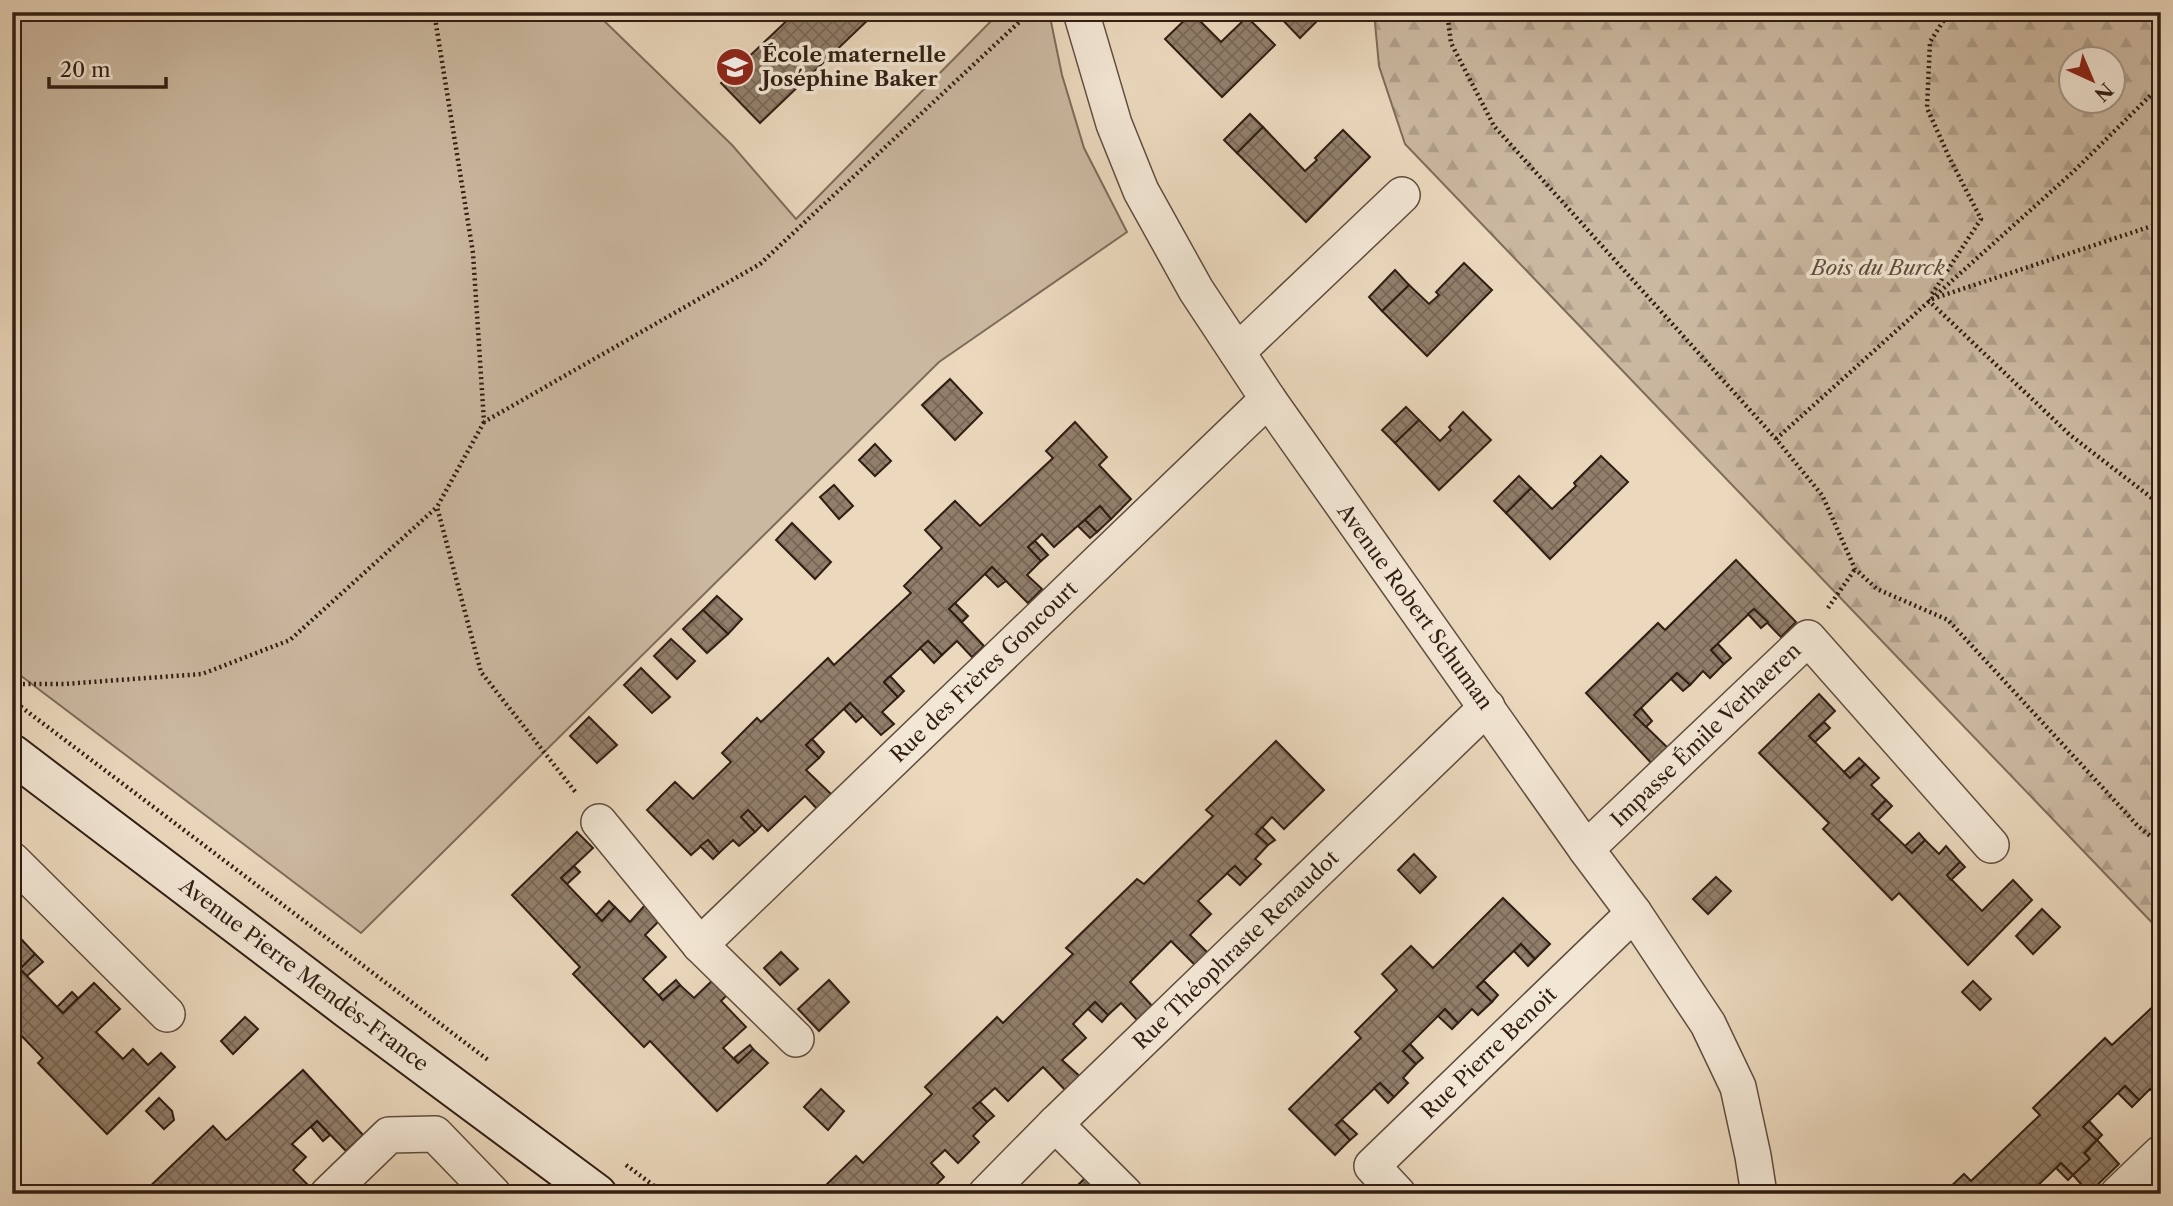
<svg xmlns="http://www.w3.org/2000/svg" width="2173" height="1206" viewBox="0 0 2173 1206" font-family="'Libre Caslon Text',serif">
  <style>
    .forest { fill: url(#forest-firs); stroke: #7e6b5a; stroke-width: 2; fill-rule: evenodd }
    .park { fill: #cbb8a0; stroke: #7e6b5a; stroke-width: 2 }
    .building { fill: url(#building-cross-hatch); stroke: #311e13; stroke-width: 2 }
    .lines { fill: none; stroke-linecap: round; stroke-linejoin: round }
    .street-casing { stroke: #604c3e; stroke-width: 38 }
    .secondary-casing { stroke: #311e13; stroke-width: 42 }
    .path { stroke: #311e13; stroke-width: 4.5; stroke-dasharray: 2 3.5; stroke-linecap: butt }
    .street { stroke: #f2e6d4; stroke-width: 35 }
    .secondary { stroke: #f2e6d4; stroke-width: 38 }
    .labels { text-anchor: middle; stroke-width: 7; stroke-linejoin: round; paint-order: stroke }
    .poi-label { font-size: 21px; font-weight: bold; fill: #311e13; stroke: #f2e6d4; text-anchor: start }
    .park-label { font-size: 21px; font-style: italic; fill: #5f4c3d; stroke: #f2e6d4 }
    .street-label { font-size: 21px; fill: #311e13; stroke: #f2e6d4 }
  </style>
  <defs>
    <pattern id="forest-firs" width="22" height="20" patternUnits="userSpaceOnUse" patternTransform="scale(1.75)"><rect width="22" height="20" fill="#cbb8a0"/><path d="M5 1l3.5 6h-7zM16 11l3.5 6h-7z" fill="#af9e89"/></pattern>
    <pattern id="building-cross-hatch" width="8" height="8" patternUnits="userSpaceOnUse" patternTransform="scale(1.75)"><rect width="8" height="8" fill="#927f6b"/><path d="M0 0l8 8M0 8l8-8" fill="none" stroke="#786757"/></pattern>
  </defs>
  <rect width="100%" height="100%" fill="#ebd8bd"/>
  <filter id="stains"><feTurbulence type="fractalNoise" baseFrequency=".00286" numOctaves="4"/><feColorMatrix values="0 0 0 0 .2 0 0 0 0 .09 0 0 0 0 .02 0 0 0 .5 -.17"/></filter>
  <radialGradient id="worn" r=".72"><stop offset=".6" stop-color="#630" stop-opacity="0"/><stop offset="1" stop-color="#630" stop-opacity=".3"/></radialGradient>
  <path class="forest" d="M 1374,12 L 2161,12 L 2161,932 L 1405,144 L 1379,66 ZM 2072,60 L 2114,60 L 2114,102 L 2072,102 Z"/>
  <polygon class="park" points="12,12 595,12 732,145 796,219 1000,12 1049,12 1062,75 1084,148 1127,232 939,362 361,933 12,669"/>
  <g class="building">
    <polygon points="796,12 871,12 873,15 760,123 721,83"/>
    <polygon points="1275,12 1324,12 1325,13 1300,38"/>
    <polygon points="1192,13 1221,42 1247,17 1275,45 1222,97 1165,39"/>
    <polygon points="1250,114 1263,127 1237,153 1224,140"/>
    <polygon points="1263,127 1305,171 1317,160 1315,158 1343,130 1370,157 1306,222 1237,153"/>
    <polygon points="1464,263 1492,290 1427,356 1382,311 1409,285 1429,304 1439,295 1436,292"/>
    <polygon points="1395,270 1409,285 1382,311 1369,297"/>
    <polygon points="950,379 982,413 955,440 922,405"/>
    <polygon points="1406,407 1419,420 1395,443 1382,430"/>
    <polygon points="1463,412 1491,440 1439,490 1395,443 1419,420 1440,441 1451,430 1449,427"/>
    <polygon points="1075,422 1107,457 1099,465 1131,499 1111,519 1100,506 1054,547 1042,534 1028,547 1041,561 1027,575 1042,589 1028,603 992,567 949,609 984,646 972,657 957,641 942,655 928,641 884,682 898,697 882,712 894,724 881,735 850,703 806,745 819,758 806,770 834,797 819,811 805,796 768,831 748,810 741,817 755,832 739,846 733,840 719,853 708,840 691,855 647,810 675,782 693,799 731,762 722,753 757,718 761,722 828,658 834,665 911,593 904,586 942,548 925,530 955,501 980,526 1053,458 1046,451"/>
    <polygon points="875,444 891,461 875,476 859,460"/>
    <polygon points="1601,456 1628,482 1550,559 1506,513 1531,488 1552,509 1576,486 1574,483"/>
    <polygon points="1519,476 1531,488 1506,513 1494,501"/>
    <polygon points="834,485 853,506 839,519 820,497"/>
    <polygon points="1100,506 1111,519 1097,532 1085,520"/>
    <polygon points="1085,520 1097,532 1090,538 1078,526"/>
    <polygon points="792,523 831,562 815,579 776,540"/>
    <polygon points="1035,541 1048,555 1041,561 1028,547"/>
    <polygon points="1736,560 1796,622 1781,637 1754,609 1711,650 1724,664 1710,678 1703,671 1690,685 1677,673 1641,708 1634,715 1670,750 1654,766 1586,693 1658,623 1665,630"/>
    <polygon points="992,567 1006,581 998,587 985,574"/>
    <polygon points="717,596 742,619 728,634 703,610"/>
    <polygon points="955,603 968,616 962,622 949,609"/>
    <polygon points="1754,609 1768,622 1761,628 1748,614"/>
    <polygon points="703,610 728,634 707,653 683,629"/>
    <polygon points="671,639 695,661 677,679 654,656"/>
    <polygon points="928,641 942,655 934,663 920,648"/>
    <polygon points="1718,644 1731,658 1724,664 1711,650"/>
    <polygon points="641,668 670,697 652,713 624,685"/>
    <polygon points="1677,673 1690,685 1683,691 1671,679"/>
    <polygon points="890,676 904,691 898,697 884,682"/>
    <polygon points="1819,694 1835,711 1809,736 1850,778 1865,764 1879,778 1871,785 1886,800 1872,814 1905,846 1912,853 1925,840 1939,854 1946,846 1960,862 1947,875 1982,911 2013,880 2032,900 1968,965 1899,893 1892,900 1823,829 1829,823 1759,753"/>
    <polygon points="850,703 863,716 856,722 844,709"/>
    <polygon points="1641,708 1652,721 1646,727 1634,715"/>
    <polygon points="589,717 617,745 597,763 570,736"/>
    <polygon points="1824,722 1830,728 1815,742 1809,736"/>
    <polygon points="812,739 824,752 819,758 806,745"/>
    <polygon points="1276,741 1324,790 1284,829 1272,817 1256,834 1268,845 1255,859 1261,864 1247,878 1235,866 1198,901 1211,914 1190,935 1211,956 1198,968 1171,941 1130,982 1154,1008 1139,1022 1121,1003 1108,1015 1095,1002 1073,1024 1086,1038 1062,1060 1085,1081 1070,1095 1043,1067 1008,1101 995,1088 973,1108 987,1122 973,1136 979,1142 958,1163 945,1150 931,1163 944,1177 927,1194 834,1194 826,1185 856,1156 863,1163 932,1094 925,1087 997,1017 1003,1023 1073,954 1066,948 1137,879 1144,884 1213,816 1206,810"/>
    <polygon points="1859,758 1865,764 1850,778 1844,772"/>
    <polygon points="1886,800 1892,806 1878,820 1872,814"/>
    <polygon points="748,810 762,825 755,832 741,817"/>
    <polygon points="1262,827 1275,840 1268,845 1256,834"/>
    <polygon points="577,832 593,848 561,878 602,921 615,907 630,922 646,904 661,919 645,935 666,957 643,979 663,1000 680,985 694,998 716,977 730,992 721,1001 746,1027 723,1048 738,1063 753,1049 768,1063 717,1111 650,1041 644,1047 573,974 580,967 512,895"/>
    <polygon points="1919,833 1925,840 1912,853 1905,846"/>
    <polygon points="708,840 719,853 713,859 700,846"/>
    <polygon points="1414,854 1436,877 1420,893 1398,870"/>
    <polygon points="1960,862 1965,867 1951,880 1947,875"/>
    <polygon points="574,866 580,872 567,884 561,878"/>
    <polygon points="1235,866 1247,878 1240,885 1227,873"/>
    <polygon points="1716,877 1731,891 1708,914 1693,899"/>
    <polygon points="1503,898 1550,944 1535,959 1521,944 1491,973 1477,987 1492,1002 1478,1015 1472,1009 1458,1023 1445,1009 1403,1051 1416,1064 1403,1078 1408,1083 1394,1097 1380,1083 1336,1125 1350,1140 1335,1155 1289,1109 1361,1038 1355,1032 1397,990 1382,974 1411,946 1433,968"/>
    <polygon points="609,901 615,907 602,921 596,915"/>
    <polygon points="2042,909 2060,927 2033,954 2016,936"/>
    <polygon points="22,940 35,954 20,969 63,1013 94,983 120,1009 96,1032 123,1059 133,1049 148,1065 161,1053 175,1067 107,1134 38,1063 43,1058 12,1026 12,944 16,947"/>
    <polygon points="1521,944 1535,959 1528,966 1514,951"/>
    <polygon points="781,952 798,969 780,985 764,968"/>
    <polygon points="35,954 43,962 27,976 20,969"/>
    <polygon points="676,980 680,985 663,1000 659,995"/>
    <polygon points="829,980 849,1002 819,1031 798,1009"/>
    <polygon points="1484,981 1498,995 1492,1002 1477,987"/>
    <polygon points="1973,981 1991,999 1980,1010 1962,992"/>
    <polygon points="72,992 78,998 63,1013 57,1007"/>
    <polygon points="2161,999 2161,1066 2158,1068 2161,1070 2161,1090 2156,1095 2150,1089 2139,1100 2125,1086 2089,1121 2083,1127 2097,1140 2084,1153 2090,1159 2073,1175 2061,1163 2029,1194 1943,1194 1964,1174 1971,1181 2040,1115 2033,1108 2105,1038 2112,1045"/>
    <polygon points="1095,1002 1108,1015 1102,1022 1088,1009"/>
    <polygon points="1445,1009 1458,1023 1452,1029 1438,1016"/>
    <polygon points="245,1017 258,1029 233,1054 221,1041"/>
    <polygon points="1410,1044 1423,1058 1416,1064 1403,1051"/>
    <polygon points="750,1045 753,1049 738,1063 734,1058"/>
    <polygon points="303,1070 363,1135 346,1151 317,1121 292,1144 306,1157 293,1170 309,1186 301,1194 239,1194 234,1189 228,1194 142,1194 213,1126 226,1140 228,1139"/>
    <polygon points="1380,1083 1394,1097 1388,1103 1374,1088"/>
    <polygon points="2125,1086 2139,1100 2132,1107 2118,1093"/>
    <polygon points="821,1089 844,1111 828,1130 804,1107"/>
    <polygon points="159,1098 172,1111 174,1120 164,1129 146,1111"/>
    <polygon points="980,1102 994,1116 987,1122 973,1108"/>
    <polygon points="1342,1120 1357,1134 1350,1140 1336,1125"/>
    <polygon points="317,1121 330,1135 323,1141 311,1127"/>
    <polygon points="2089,1121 2102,1135 2097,1140 2083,1127"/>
    <polygon points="2097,1140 2119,1164 2089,1193 2073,1175 2090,1159 2085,1153"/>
    <polygon points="2061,1163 2073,1175 2068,1180 2056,1168"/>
    <polygon points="1092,1171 1106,1185 1097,1194 1069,1194"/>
  </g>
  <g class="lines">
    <defs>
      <g id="street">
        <polyline points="1081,12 1114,124 1141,191 1196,290 1268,399 1586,849 1634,913 1708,1024 1738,1087 1753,1156 1759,1194"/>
        <polyline points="1237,352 1402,195"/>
        <polyline points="599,822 700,945 796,1039"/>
        <polyline points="1586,849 1808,638 1991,845"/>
        <polyline points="12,860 167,1014"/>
        <polyline points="700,945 1268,399"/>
        <polyline points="1055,1124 1125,1194"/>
        <polyline points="328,1194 389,1135 435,1134 493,1194"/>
        <polyline points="986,1194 1055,1124 1487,707"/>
        <polyline points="1398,1194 1372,1166 1634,913"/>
        <polyline points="2118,1194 2161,1153"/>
      </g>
      <polyline id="secondary" points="12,754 348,1009 597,1194"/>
    </defs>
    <use href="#street" class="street-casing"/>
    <use href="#secondary" class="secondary-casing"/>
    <g class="path">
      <polyline points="434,12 473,253 484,422 760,264 1030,12"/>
      <polyline points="1447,12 1451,43 1494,126 1776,439 1822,495 1855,569 1877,589 1948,620 2138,826 2161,845"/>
      <polyline points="1932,294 1981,219 1949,157 1927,108 1930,42 1949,12"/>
      <polyline points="1932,299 2161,223"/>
      <polyline points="1928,300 2070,435 2161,505"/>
      <polyline points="484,422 437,507 481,672 577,794"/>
      <polyline points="1776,439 2074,171 2161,85"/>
      <polyline points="1828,608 1855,569"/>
      <polyline points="12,684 64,684 202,674 290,640 437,507"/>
      <polyline points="12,700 488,1060"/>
      <polyline points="626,1165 665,1194"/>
    </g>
    <use href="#street" class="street"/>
    <use href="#secondary" class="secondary"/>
  </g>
  <defs>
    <symbol id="school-disc" viewBox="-11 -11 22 22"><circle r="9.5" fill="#8f2418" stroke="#f2e6d4"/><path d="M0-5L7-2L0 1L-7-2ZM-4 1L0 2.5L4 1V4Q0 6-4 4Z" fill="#fff"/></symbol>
  </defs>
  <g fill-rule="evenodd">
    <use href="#school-disc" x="713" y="45" width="44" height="44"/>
  </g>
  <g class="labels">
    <g class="poi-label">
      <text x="762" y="62">École maternelle<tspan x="762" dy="24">Joséphine Baker</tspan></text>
    </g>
    <g class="park-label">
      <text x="1878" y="275">Bois du Burck</text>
    </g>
    <g class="street-label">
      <text transform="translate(1415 607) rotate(54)" y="7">Avenue Robert Schuman</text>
      <text transform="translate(984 672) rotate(-44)" y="7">Rue des Frères Goncourt</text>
      <text transform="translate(1706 735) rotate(-44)" y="7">Impasse Émile Verhaeren</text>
      <text transform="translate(1236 950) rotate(-44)" y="7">Rue Théophraste Renaudot</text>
      <text transform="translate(304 975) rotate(37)" y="7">Avenue Pierre Mendès-France</text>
      <text transform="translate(1489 1053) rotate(-44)" y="7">Rue Pierre Benoit</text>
    </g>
  </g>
  <rect width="2173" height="1206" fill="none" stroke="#ebd8bd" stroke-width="42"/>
  <rect x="14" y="14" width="2145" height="1178" fill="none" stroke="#311e13" stroke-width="3.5"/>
  <rect x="21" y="21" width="2131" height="1164" fill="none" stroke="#311e13" stroke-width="2"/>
  <g transform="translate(2092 80) rotate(136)"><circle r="33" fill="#f2e6d4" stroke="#a59687" stroke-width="2"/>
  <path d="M0-5L12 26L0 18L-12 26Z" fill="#8f2418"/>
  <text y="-10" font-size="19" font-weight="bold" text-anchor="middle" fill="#311e13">N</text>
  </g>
  <path d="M49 77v10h117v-10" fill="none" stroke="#311e13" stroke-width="3.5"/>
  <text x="60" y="77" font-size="21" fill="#311e13" stroke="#f2e6d4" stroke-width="5" paint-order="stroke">20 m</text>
  <rect width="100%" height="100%" filter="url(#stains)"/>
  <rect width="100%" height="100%" fill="url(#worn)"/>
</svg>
